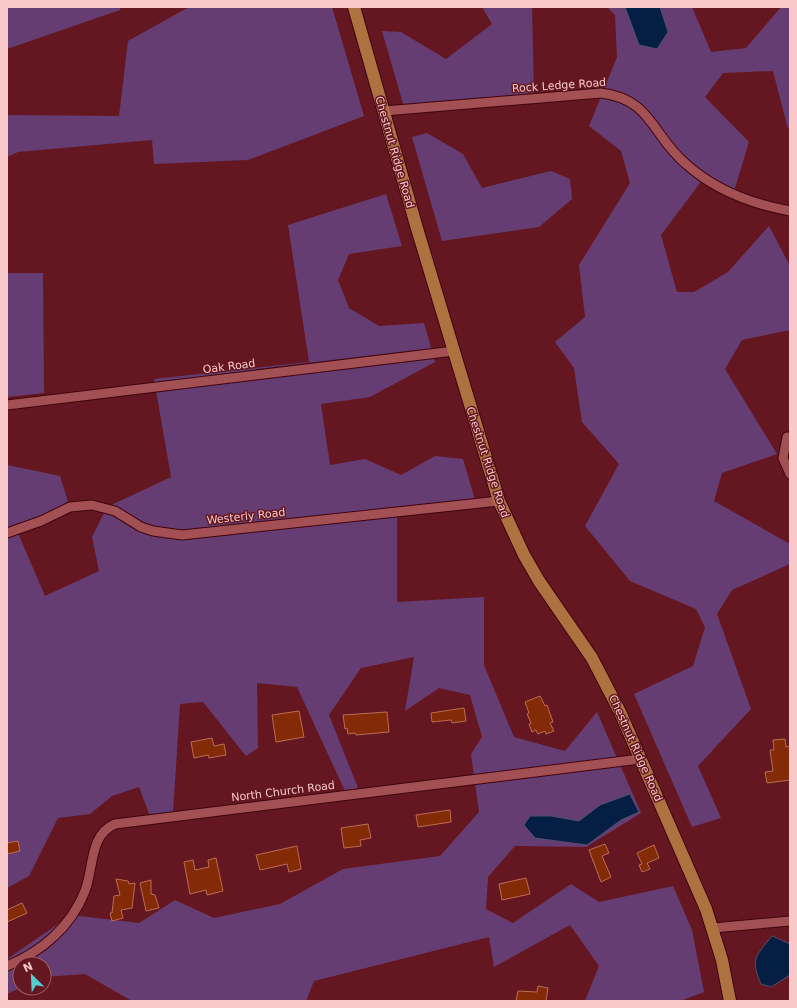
<svg xmlns="http://www.w3.org/2000/svg" width="797" height="1008" viewBox="0 0 797 1008" font-family="'DejaVu Sans',sans-serif">
  <style>
    .green { fill: #663d72 }
    .water { fill: #051e44; stroke: #4e516c }
    .building { fill: #832a06; stroke: #bc6c53 }
    .lines { fill: none; stroke-linecap: round; stroke-linejoin: round }
    .minor-casing { stroke: #3f040d; stroke-width: 11 }
    .major-casing { stroke: #3f040d; stroke-width: 14 }
    .minor { stroke: #a35054; stroke-width: 9 }
    .major { stroke: #ae7241; stroke-width: 12 }
    .labels { text-anchor: middle; stroke-width: 3; stroke-linejoin: round; paint-order: stroke }
    .street-label { font-size: 11px; fill: #f9c9c9; stroke: #641720 }
  </style>
  <rect width="100%" height="100%" fill="#641720"/>
  <g class="green">
    <polygon points="7,7 121,7 120,10 7,49"/>
    <polygon points="189,7 332,7 364,116 248,160 154,164 152,140 18,152 7,157 7,113 7,115 119,116 128,41"/>
    <polygon points="482,7 532,7 534,93 404,107 382,31 401,32 446,59 492,24"/>
    <polygon points="607,7 692,7 711,52 746,48 781,7 790,7 790,125 788,129 773,71 723,73 705,97 749,142 734,191 706,175 661,235 677,292 694,292 728,272 769,226 790,266 790,330 742,340 725,369 777,454 722,473 714,501 790,544 790,564 732,590 717,614 751,709 698,766 721,818 692,827 634,694 693,666 705,627 696,609 630,581 585,526 619,464 582,422 574,368 555,342 585,317 579,265 630,183 621,151 589,126 617,57 615,15"/>
    <polygon points="427,133 463,154 482,188 551,171 570,179 572,199 539,227 442,241 412,137"/>
    <polygon points="386,194 402,246 349,254 338,280 349,308 379,326 424,323 435,362 370,397 321,404 330,465 365,459 401,475 435,456 463,459 475,500 397,511 397,602 484,597 484,665 514,737 565,751 597,712 641,813 586,847 515,846 488,877 486,909 513,923 571,884 599,902 673,886 692,930 704,992 680,1001 585,1001 599,966 570,925 494,967 489,937 314,981 306,1001 132,1001 85,974 44,977 44,964 20,964 20,988 7,994 7,959 71,915 139,923 175,900 214,918 280,904 343,869 440,856 479,812 471,754 482,737 470,695 439,688 405,711 414,657 361,668 329,715 358,788 345,791 297,687 257,683 258,748 246,756 203,702 180,704 173,813 150,816 139,787 112,796 90,814 58,818 29,876 7,888 7,465 60,476 69,505 15,526 45,596 99,571 92,537 107,507 171,477 154,379 309,362 288,225"/>
    <polygon points="7,273 43,273 44,393 7,397"/>
  </g>
  <g class="water">
    <polygon points="625,7 660,7 668,32 657,49 639,45"/>
    <polygon points="630,794 639,812 621,820 587,845 535,838 524,825 530,816 551,816 579,821 600,805"/>
    <path d="M 772,936 L 790,944 L 790,975 L 771,987 L 761,984 C 750,959 756,956 772,936 Z"/>
  </g>
  <g class="building">
    <polygon points="540,696 545,706 547,705 553,722 550,723 554,731 546,734 545,731 538,734 536,730 532,732 529,724 531,723 527,714 529,713 525,702"/>
    <polygon points="464,708 466,721 452,723 451,720 432,722 431,713"/>
    <polygon points="299,711 304,737 276,742 272,715"/>
    <polygon points="387,712 389,732 356,735 355,733 348,734 347,728 345,729 343,715"/>
    <polygon points="212,738 214,746 224,744 226,755 209,758 208,755 194,758 191,742"/>
    <polygon points="785,739 786,747 790,746 790,780 767,783 765,772 773,771 770,750 774,750 773,740"/>
    <polygon points="450,810 451,822 418,827 416,815"/>
    <polygon points="368,824 371,838 360,840 361,846 344,848 341,828"/>
    <polygon points="18,841 20,851 7,854 7,843"/>
    <polygon points="605,844 609,853 602,856 611,877 601,882 589,850"/>
    <polygon points="654,845 659,858 647,863 650,869 642,872 639,865 642,864 637,853"/>
    <polygon points="297,846 301,869 289,872 287,864 260,870 256,855"/>
    <polygon points="216,858 223,891 207,895 206,890 190,894 184,862 193,860 195,870 209,867 208,860"/>
    <polygon points="526,878 530,894 502,900 499,884"/>
    <polygon points="116,879 128,881 129,884 135,883 132,908 121,910 123,918 112,921 110,913 112,913 114,896 120,895"/>
    <polygon points="151,880 151,894 155,895 159,908 146,911 140,883"/>
    <polygon points="22,903 27,913 7,922 7,910"/>
    <polygon points="538,986 548,988 546,1001 516,1001 518,991 537,992"/>
  </g>
  <g class="lines">
    <defs>
      <g id="minor">
        <path d="M 384,111 L 601,93 C 652,99 652,136 686,164 C 715,190 752,204 790,211"/>
        <polyline points="7,405 454,351"/>
        <polyline points="787,437 783,458 790,474"/>
        <polyline points="7,533 41,521 70,507 92,505 115,511 141,527 153,531 182,535 499,501"/>
        <polyline points="713,928 790,921"/>
        <path d="M 7,966 C 41,952 71,927 85,891 C 94,868 89,835 115,824 L 640,759"/>
      </g>
      <polyline id="major" points="354,7 416,225 499,501 524,555 539,581 592,658 620,712 706,909 722,960 730,1001"/>
    </defs>
    <use href="#minor" class="minor-casing"/>
    <use href="#major" class="major-casing"/>
    <use href="#minor" class="minor"/>
    <use href="#major" class="major"/>
  </g>
  <g class="labels">
    <g class="street-label">
      <text transform="translate(559 85) rotate(-4)" y="4">Rock Ledge Road</text>
      <text transform="translate(395 152) rotate(74)" y="4">Chestnut Ridge Road</text>
      <text transform="translate(229 366) rotate(-7)" y="4">Oak Road</text>
      <text transform="translate(488 462) rotate(72)" y="4">Chestnut Ridge Road</text>
      <text transform="translate(246 516) rotate(-6)" y="4">Westerly Road</text>
      <text transform="translate(636 748) rotate(66)" y="4">Chestnut Ridge Road</text>
      <text transform="translate(283 791) rotate(-7)" y="4">North Church Road</text>
    </g>
  </g>
  <rect width="797" height="1008" fill="none" stroke="#f9c9c9" stroke-width="16"/>
  <g transform="translate(32 976) rotate(336)"><circle r="19" fill="#641720" stroke="#a05e64"/>
  <path d="M0-3L7 15L0 10L-7 15Z" fill="#51ccd1"/>
  <text y="-6" font-size="11" font-weight="bold" text-anchor="middle" fill="#f9c9c9">N</text>
  </g>
</svg>
